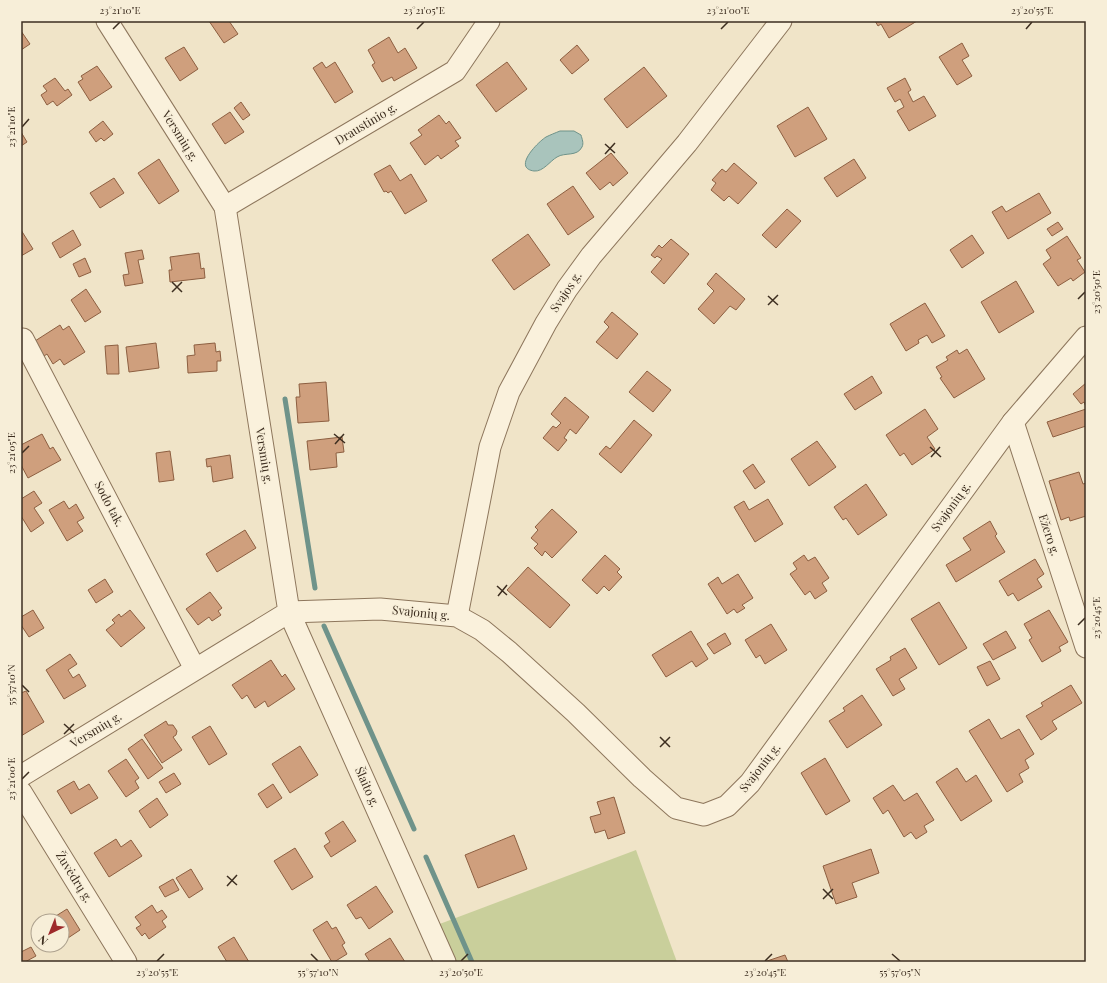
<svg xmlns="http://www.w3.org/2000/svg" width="1107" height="983" viewBox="0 0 1107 983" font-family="'Playfair Display',serif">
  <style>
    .green { fill: #c9cf9b }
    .water { fill: #a9c4bc; stroke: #6f938a }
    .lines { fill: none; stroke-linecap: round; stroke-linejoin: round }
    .stream { stroke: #6f938a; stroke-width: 5 }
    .building { fill: #cf9f7d; stroke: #8d5f41 }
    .minor-casing { stroke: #8d765c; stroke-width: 23 }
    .minor { stroke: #faf1dc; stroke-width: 21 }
    .ticks { fill: none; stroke: #3d2e20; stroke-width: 1.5 }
    .labels { text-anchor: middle; stroke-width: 3; stroke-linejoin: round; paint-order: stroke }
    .street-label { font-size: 12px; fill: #3d2e20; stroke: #f7eed8 }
    .neatline { fill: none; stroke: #3d2e20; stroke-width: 1.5 }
    .ticks-label { font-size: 10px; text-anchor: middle; fill: #3d2e20 }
  </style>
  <rect width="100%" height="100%" fill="#f0e4c8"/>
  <polygon class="green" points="636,850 677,962 453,962 437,925"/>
  <path class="water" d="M 560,131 L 574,131 L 581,135 C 582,139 584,143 582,147 C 577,157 565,152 557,157 C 550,161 543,172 534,171 C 512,168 538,142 546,137 C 550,135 555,133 560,131 Z"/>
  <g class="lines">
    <g class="stream">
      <polyline points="285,399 315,588"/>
      <polyline points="324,626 414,829"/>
      <polyline points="426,857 472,962"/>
    </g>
  </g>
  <g class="building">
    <polygon points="209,21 229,21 238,34 224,43"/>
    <polygon points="875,21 917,21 889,38 881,24 878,26"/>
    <polygon points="21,31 30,44 21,50"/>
    <polygon points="389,37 398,53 405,48 417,68 394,81 392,77 382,82 372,65 375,63 368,50"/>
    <polygon points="962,43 969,56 962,60 972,76 957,85 939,57"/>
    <polygon points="577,45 589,60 572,74 560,60"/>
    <polygon points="184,47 198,69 180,81 165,58"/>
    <polygon points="322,62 326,68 335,62 353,92 335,103 313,68"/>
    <polygon points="507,62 527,89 496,112 476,85"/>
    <polygon points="97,66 112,87 90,101 78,82 83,79 81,76"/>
    <polygon points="644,67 667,96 627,128 604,99"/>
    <polygon points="55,78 65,91 68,89 72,95 57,106 53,101 47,105 41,95 47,91 43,86"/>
    <polygon points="905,78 911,90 908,92 913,102 924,96 936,116 909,131 897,111 904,107 900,99 895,102 887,88"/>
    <polygon points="241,102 250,115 243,120 234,108"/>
    <polygon points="808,107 827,139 795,157 777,126"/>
    <polygon points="230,112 244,132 225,144 212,124"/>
    <polygon points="439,115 446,124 449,121 461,138 455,141 459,146 441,159 438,155 425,165 410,143 422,135 418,130"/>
    <polygon points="103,121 113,134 104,141 101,138 96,142 89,132"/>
    <polygon points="21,132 27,142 21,146"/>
    <polygon points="611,153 628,173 613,186 610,182 600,190 586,173"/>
    <polygon points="159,159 179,191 159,204 138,173"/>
    <polygon points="854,159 866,178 837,197 824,178"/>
    <polygon points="734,163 757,183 738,204 729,196 724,201 711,190 716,183 712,180 722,169 726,172"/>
    <polygon points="390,165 400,181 411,174 427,201 405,214 391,191 388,193 386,191 384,192 374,174"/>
    <polygon points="114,178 124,193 100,208 90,193"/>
    <polygon points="573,186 594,217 568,235 547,204"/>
    <polygon points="1039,193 1051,213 1008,239 992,212 1002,206 1006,212"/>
    <polygon points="787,209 801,221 776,248 762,235"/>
    <polygon points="1058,222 1063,229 1052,236 1047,229"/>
    <polygon points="21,230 33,249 21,256"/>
    <polygon points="73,230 81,245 60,258 52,243"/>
    <polygon points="528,234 550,265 514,290 492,260"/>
    <polygon points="972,235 984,253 962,268 950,250"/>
    <polygon points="1067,236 1081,258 1077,260 1085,272 1073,281 1071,278 1058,286 1043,264 1051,258 1046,250"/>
    <polygon points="671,239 689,254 664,284 651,272 662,259 657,256 655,258 651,255 659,245 662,248"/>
    <polygon points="142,250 144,259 138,260 143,283 125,286 123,275 129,274 125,253"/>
    <polygon points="199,253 201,269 204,268 205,278 170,282 169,270 172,270 170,257"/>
    <polygon points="85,258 91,272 79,277 73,264"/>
    <polygon points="716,273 745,299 736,310 730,306 714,324 698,309 714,291 707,284"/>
    <polygon points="1016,281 1034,312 999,333 981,302"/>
    <polygon points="86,289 101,312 85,322 71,300"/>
    <polygon points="925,303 945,336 932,343 927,335 918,340 919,343 906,351 890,324"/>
    <polygon points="612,312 638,334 617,359 596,342 609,327 604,322"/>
    <polygon points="60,325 63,330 69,326 85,352 64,365 60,359 53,364 47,354 44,356 35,341"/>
    <polygon points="156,343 159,368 129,372 126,347"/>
    <polygon points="215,343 216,352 220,351 221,361 217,361 217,371 188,373 187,356 195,355 194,345"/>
    <polygon points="118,345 119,374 107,374 105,346"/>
    <polygon points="967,349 985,379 954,398 940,378 942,377 936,367 948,360 946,357 957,350 959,354"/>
    <polygon points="647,371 671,390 653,412 629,392"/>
    <polygon points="872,376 882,393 855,410 844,394"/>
    <polygon points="326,382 329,421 298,423 296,397 300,397 299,384"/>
    <polygon points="1086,383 1086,407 1084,402 1081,404 1073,394"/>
    <polygon points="565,397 589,417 576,434 570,429 564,438 567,440 558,451 543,438 553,426 556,428 561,423 551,414"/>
    <polygon points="925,409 938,429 927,437 935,449 912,465 904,453 900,456 886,435"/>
    <polygon points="1086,409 1086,426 1053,437 1047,422"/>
    <polygon points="634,420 652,435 621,473 599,454 606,446 610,449"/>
    <polygon points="42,434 50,449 53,447 61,460 28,478 21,465 21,445"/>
    <polygon points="342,437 344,452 336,453 337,467 310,470 307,441"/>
    <polygon points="817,441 836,467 809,486 791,459"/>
    <polygon points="170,451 174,480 159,482 156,453"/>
    <polygon points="230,455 233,478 213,482 211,466 207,467 206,459"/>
    <polygon points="753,464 765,482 755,489 743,471"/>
    <polygon points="1079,472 1083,484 1086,483 1086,516 1070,521 1069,517 1061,520 1049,481"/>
    <polygon points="866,484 887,515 858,535 846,518 843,520 834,507"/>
    <polygon points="34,491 42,503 34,508 44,523 31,532 21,516 21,499"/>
    <polygon points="768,499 783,524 755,542 734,507 744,501 749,510"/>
    <polygon points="64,501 69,509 76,504 84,518 77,522 83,531 67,541 49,510"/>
    <polygon points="552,509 577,532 552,558 545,551 542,556 534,548 538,544 531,538 538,530 535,527"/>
    <polygon points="990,521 997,534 995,536 1005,552 956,582 946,565 971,550 963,538"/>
    <polygon points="245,530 256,548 217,572 206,554"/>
    <polygon points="605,555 620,569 617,572 622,577 609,591 604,586 597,594 582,580"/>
    <polygon points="804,555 808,561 815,557 829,578 822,583 827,591 815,599 810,591 805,595 790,574 797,569 793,563"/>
    <polygon points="1035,559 1044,574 1037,579 1042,587 1018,601 1013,593 1008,596 999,581"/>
    <polygon points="528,567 570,605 550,628 507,590"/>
    <polygon points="738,574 753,598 742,605 745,608 737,613 734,609 727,614 708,584 718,577 722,584"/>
    <polygon points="105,579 113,592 96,603 88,590"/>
    <polygon points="210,592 222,608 218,611 221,615 212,621 209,617 198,625 186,609"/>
    <polygon points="939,602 967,648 939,665 911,619"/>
    <polygon points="33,610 44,628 29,637 21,625 21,617"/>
    <polygon points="130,610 145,628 121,647 106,630 115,623 112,620 119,614 121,617"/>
    <polygon points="1049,610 1068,642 1059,647 1061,651 1042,662 1029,640 1032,638 1024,624"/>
    <polygon points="771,624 787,650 765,664 760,655 756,658 745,640"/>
    <polygon points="691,631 708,659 696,667 692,661 666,677 652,655"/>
    <polygon points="1006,631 1016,648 993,660 983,644"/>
    <polygon points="725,633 731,644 714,654 707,644"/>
    <polygon points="905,648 917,668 899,679 905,689 893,696 876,669 891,660 890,657"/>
    <polygon points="70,654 77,664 68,670 73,678 79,674 86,686 64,699 46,670"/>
    <polygon points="271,660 282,677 285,674 295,689 268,707 265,701 255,708 247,695 242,699 232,685"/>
    <polygon points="990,661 1000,679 987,686 977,667"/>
    <polygon points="1071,685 1082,703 1052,721 1057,729 1041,740 1026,716 1043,706 1041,703"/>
    <polygon points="26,691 44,722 21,736 21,693"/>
    <polygon points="862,695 882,725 847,748 829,721 845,711 843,708"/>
    <polygon points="989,719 1001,739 1019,729 1034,754 1025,760 1029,768 1019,774 1023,782 1007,792 969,731"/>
    <polygon points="166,721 168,725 173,725 177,731 176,735 173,737 182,750 162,763 144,735"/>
    <polygon points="210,726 227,754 209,765 192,737"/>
    <polygon points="142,739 163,768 148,779 128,749"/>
    <polygon points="300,746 318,775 290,793 272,764"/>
    <polygon points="825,758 850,801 826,815 801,773"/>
    <polygon points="126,759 139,778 135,781 139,788 126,797 108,771"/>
    <polygon points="957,768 966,782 976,775 992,801 961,821 936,782"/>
    <polygon points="174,773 181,784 166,793 159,782"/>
    <polygon points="74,781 79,790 89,784 98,798 71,814 57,791"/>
    <polygon points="273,784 282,798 267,808 258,794"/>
    <polygon points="893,785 904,801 917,793 934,820 924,826 927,832 916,839 911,832 904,837 888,810 883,814 873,798"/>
    <polygon points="614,797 625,833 608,839 605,830 595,833 590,817 601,814 597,802"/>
    <polygon points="157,798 168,815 150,828 139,811"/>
    <polygon points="343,821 356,841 331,857 324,846 330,842 325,833"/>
    <polygon points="514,835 527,869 478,888 465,855"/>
    <polygon points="116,839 121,847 131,840 142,856 109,877 94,853"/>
    <polygon points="295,848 313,877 292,890 274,861"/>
    <polygon points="871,849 879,873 852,883 857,897 836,904 823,866"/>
    <polygon points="191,869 203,889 189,898 176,878"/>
    <polygon points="173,879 179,890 165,897 159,887"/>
    <polygon points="376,886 393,912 369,929 361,917 356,919 347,905"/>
    <polygon points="152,905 157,913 162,910 167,917 162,921 166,927 149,939 145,933 142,936 136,928 141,925 135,917"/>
    <polygon points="67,909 80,930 62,942 62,921 48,921"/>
    <polygon points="327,921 332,929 336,927 345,943 342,945 347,954 334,962 332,962 313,930"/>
    <polygon points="234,937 249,962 227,962 218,947"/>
    <polygon points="390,938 405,962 370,962 365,954"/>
    <polygon points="31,947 36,956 25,962 21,962 21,952"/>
    <polygon points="785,955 788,962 764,962"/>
  </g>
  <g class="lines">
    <defs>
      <g id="minor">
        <polyline points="225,207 455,71 489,21"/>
        <polyline points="23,339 195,669"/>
        <polyline points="1013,422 1086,647"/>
        <polyline points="457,616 490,447 509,392 546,323 567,289 591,256 687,143 781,21"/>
        <polyline points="21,776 289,612 225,207 107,21"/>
        <polyline points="21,792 126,962"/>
        <polyline points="445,962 289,612 380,609 457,616 482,630 509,652 576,713 642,778 676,808 704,815 727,806 750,783 1013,422 1086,337"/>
      </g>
    </defs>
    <use href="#minor" class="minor-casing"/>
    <use href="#minor" class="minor"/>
  </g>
  <path class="ticks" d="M 113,29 L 120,22M 417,29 L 424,22M 721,29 L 728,22M 1026,29 L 1032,22M 22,127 L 29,119M 605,144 L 615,153M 605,154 L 615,143M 172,282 L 182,292M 172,292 L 182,282M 768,296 L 778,305M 1078,299 L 1085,292M 768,305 L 778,295M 334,434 L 345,443M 335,444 L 344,434M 930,447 L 941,457M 22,453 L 29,446M 931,457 L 940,447M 497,586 L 507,595M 498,596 L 507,585M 1078,625 L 1085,618M 22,685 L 29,692M 64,724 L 74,733M 64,734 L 74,724M 660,737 L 670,747M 660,747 L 670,737M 22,779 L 29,772M 227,876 L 237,885M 227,886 L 237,875M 823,889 L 833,899M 823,899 L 833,889M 311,954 L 318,961M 892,954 L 900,961M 157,961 L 164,954M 461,961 L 468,954M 765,961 L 772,954"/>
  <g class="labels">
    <g class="street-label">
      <text transform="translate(366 124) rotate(-31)" y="4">Draustinio g.</text>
      <text transform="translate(180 136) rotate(58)" y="4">Versmių g.</text>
      <text transform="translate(566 292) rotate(-56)" y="4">Svajos g.</text>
      <text transform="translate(264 456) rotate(81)" y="4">Versmių g.</text>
      <text transform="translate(109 504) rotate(62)" y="4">Sodo tak.</text>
      <text transform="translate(951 507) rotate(-54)" y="4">Svajonių g.</text>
      <text transform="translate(1049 535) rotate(72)" y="4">Ežero g.</text>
      <text transform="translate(421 613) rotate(6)" y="4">Svajonių g.</text>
      <text transform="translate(96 730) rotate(-31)" y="4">Versmių g.</text>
      <text transform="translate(760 768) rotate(-52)" y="4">Svajonių g.</text>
      <text transform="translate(367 787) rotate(66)" y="4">Šlaito g.</text>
      <text transform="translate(74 877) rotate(58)" y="4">Žuvėdrų g.</text>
    </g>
  </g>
  <rect width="1107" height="983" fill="none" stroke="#f7eed8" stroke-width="44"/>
  <g transform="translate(50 933) rotate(223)"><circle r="19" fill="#f7eed8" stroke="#ada18e"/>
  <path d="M0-3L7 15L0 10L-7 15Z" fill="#9e2a2b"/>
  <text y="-6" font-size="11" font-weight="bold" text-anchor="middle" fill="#3d2e20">N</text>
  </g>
  <rect x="22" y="22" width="1063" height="939" class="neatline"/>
  <g class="ticks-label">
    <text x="120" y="14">23°21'10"E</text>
    <text x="424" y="14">23°21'05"E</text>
    <text x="728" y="14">23°21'00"E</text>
    <text x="1032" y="14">23°20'55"E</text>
    <text transform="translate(11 127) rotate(-90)" y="4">23°21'10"E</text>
    <text transform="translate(1096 292) rotate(-90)" y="4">23°20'50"E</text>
    <text transform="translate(11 453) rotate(-90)" y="4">23°21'05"E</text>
    <text transform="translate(1096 618) rotate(-90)" y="4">23°20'45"E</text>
    <text transform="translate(11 685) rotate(-90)" y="4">55°57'10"N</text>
    <text transform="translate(11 779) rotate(-90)" y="4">23°21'00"E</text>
    <text x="157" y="976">23°20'55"E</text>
    <text x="318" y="976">55°57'10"N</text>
    <text x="461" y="976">23°20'50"E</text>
    <text x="765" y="976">23°20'45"E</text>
    <text x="900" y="976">55°57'05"N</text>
  </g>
</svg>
